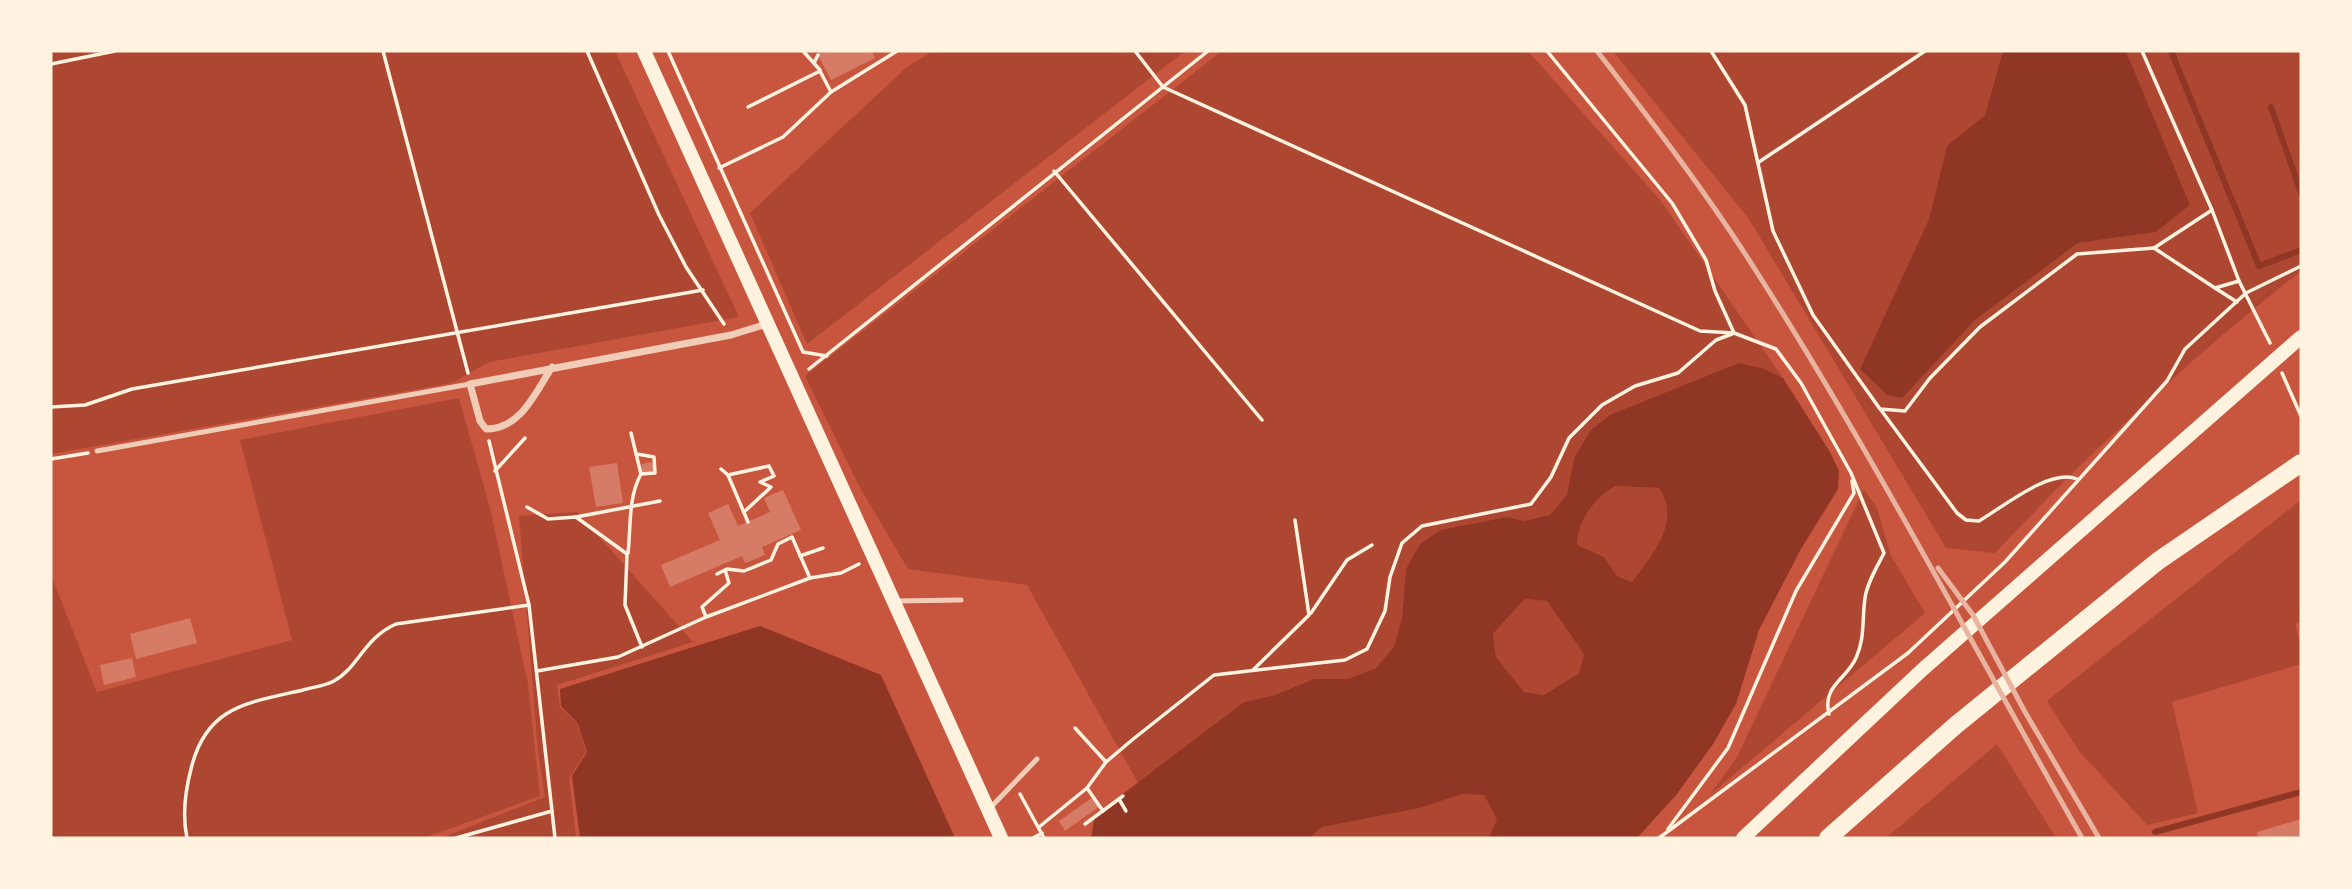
<svg xmlns="http://www.w3.org/2000/svg" width="2352" height="889" viewBox="0 0 2352 889" font-family="Lato,sans-serif">
  <style>
    .green { fill: #ae4732 }
    .water { fill: #8f3625; fill-rule: evenodd }
    .lines { fill: none; stroke-linecap: round; stroke-linejoin: round }
    .stream { stroke: #8f3625; stroke-width: 6 }
    .building { fill: #d67c66 }
    .path { stroke: #fff3e0; stroke-width: 3.5 }
    .service { stroke: #f1ccb7; stroke-width: 5 }
    .minor { stroke: #f1ccb7; stroke-width: 7 }
    .secondary { stroke: #fff3e0; stroke-width: 14 }
    .trunk { stroke: #fff3e0; stroke-width: 18 }
    .rail { stroke: #e9b49f; stroke-width: 5 }
  </style>
  <rect width="100%" height="100%" fill="#c8553d"/>
  <g class="green">
    <polygon points="51,51 615,51 739,317 489,362 452,383 51,454"/>
    <polygon points="933,51 1185,51 807,344 750,213 907,67"/>
    <polygon points="1222,51 1528,51 1661,201 1783,378 1765,369 1739,363 1681,388 1574,458 1567,495 1550,515 1524,521 1507,517 1440,530 1420,544 1406,569 1402,618 1394,648 1376,668 1348,679 1314,679 1275,695 1244,702 1138,783 1027,585 908,569 858,484 805,376"/>
    <path d="M 1613,51 L 2003,51 L 1985,115 L 1947,146 L 1929,219 L 1860,369 L 1902,397 L 1975,320 L 2078,243 L 2156,232 L 2190,205 L 2126,51 L 2301,51 L 2301,271 C 2192,356 2090,452 1995,553 L 1946,548 L 1749,219 Z"/>
    <polygon points="459,398 490,508 528,684 540,796 424,838 51,838 51,575 97,692 292,640 240,440"/>
    <path d="M 1615,486 L 1659,488 C 1682,521 1652,555 1632,582 L 1617,576 L 1603,557 L 1577,546 C 1578,520 1594,499 1615,486 Z"/>
    <polygon points="1864,489 1877,508 1891,556 1925,613 1711,794 1737,757"/>
    <polygon points="2301,500 2301,621 2295,623 2301,647 2301,664 2172,702 2198,813 2147,825 2079,751 2047,701"/>
    <polygon points="577,512 693,642 557,685 560,707 577,723 586,752 569,778 576,838 441,838 545,797 538,752 519,516"/>
    <polygon points="1525,599 1547,601 1584,654 1579,673 1544,695 1524,692 1496,657 1493,635"/>
    <polygon points="1997,744 2056,838 1886,838"/>
    <polygon points="1462,794 1484,795 1497,819 1489,838 1309,838 1322,827 1420,808"/>
  </g>
  <g class="water">
    <polygon points="2003,51 2126,51 2190,205 2156,232 2078,243 1975,320 1902,398 1887,395 1860,369 1929,219 1947,146 1985,115"/>
    <path d="M 1739,363 L 1765,369 L 1783,378 L 1830,452 L 1839,471 L 1838,489 L 1801,549 L 1759,630 L 1736,704 L 1713,744 L 1677,794 L 1637,838 L 1489,838 L 1497,819 L 1484,795 L 1462,794 L 1420,808 L 1322,827 L 1309,838 L 1091,838 L 1095,815 L 1244,702 L 1275,695 L 1314,679 L 1348,679 L 1376,668 L 1394,647 L 1402,618 L 1406,569 L 1420,544 L 1440,530 L 1507,517 L 1524,521 L 1550,515 L 1567,495 L 1574,458 L 1591,430 L 1610,415 ZM 1615,486 L 1659,488 C 1682,521 1652,555 1632,582 L 1617,576 L 1604,557 L 1577,545 C 1578,520 1594,499 1615,486 ZM 1525,599 L 1547,601 L 1584,654 L 1579,673 L 1544,695 L 1524,692 L 1496,657 L 1493,634 Z"/>
    <polygon points="760,626 881,675 955,838 580,838 572,776 587,752 577,722 561,706 560,689"/>
  </g>
  <g class="lines">
    <g class="stream">
      <polyline points="2171,51 2259,266 2301,250"/>
      <polyline points="2271,107 2301,193"/>
      <polyline points="2155,832 2301,792"/>
    </g>
  </g>
  <g class="building">
    <polygon points="821,51 872,51 875,58 831,80 817,53"/>
    <polygon points="651,462 654,465 653,472 641,472 642,464"/>
    <polygon points="617,463 623,503 596,507 589,467"/>
    <polygon points="783,490 801,530 762,547 765,555 745,563 742,556 670,587 661,565 720,540 708,513 728,504 738,526 770,512 764,498"/>
    <polygon points="190,618 197,643 136,659 130,634"/>
    <polygon points="132,658 136,677 104,685 100,665"/>
    <polygon points="1093,797 1100,806 1065,831 1059,821"/>
    <polygon points="2301,819 2301,838 2258,838 2257,832"/>
  </g>
  <g class="lines">
    <g class="path">
      <polyline points="383,51 468,373"/>
      <polyline points="587,51 659,215 686,267 724,324"/>
      <polyline points="668,51 803,352 827,356"/>
      <polyline points="803,51 820,70"/>
      <path d="M 1135,51 L 1163,87 L 1700,331 L 1734,333 L 1776,349 L 1801,383 L 1851,473 L 1884,553 C 1877,567 1867,583 1865,598 C 1862,619 1865,639 1856,658 C 1846,680 1822,686 1829,714"/>
      <polyline points="1547,51 1672,203 1706,260 1715,291 1734,333"/>
      <polyline points="1711,51 1745,105 1773,231 1813,315 1880,409 1905,411 1930,378 1980,327 2077,254 2154,248 2215,288 2239,281"/>
      <polyline points="2142,51 2212,210 2239,281 2270,343"/>
      <polyline points="814,63 818,55"/>
      <polyline points="51,64 115,51"/>
      <polyline points="748,107 820,71 831,92"/>
      <polyline points="1759,162 1925,51"/>
      <polyline points="719,168 783,137 831,92 897,51"/>
      <polyline points="1054,171 1262,420"/>
      <polyline points="2154,248 2212,210"/>
      <polyline points="2215,288 2237,302"/>
      <polyline points="809,369 1208,51"/>
      <polyline points="2282,373 2301,416"/>
      <polyline points="51,407 85,405 132,389 703,290"/>
      <path d="M 1881,410 L 1957,513 L 1966,520 L 1979,521 C 2003,507 2050,468 2077,479"/>
      <polyline points="631,433 641,474 655,473 654,457 637,454"/>
      <polyline points="489,441 529,605 555,838"/>
      <polyline points="51,459 88,453"/>
      <polyline points="721,469 728,475 748,522"/>
      <polyline points="495,471 525,438"/>
      <polyline points="728,475 769,466 774,476 760,482 771,487 744,512"/>
      <polyline points="527,507 548,519 576,517 627,554 625,605 642,647"/>
      <polyline points="576,517 660,501"/>
      <path d="M 628,553 C 631,527 628,497 641,474"/>
      <polyline points="800,556 823,548"/>
      <polyline points="717,574 727,569 744,571 771,560 778,544 792,537 810,578"/>
      <polyline points="1311,613 1347,560 1372,545"/>
      <polyline points="706,617 702,607 729,583 725,570"/>
      <polyline points="1253,670 1309,615 1295,520"/>
      <polyline points="537,671 618,657 706,617 810,578 841,573 859,564"/>
      <polyline points="1075,728 1106,762"/>
      <polyline points="1087,788 1103,811"/>
      <polyline points="1020,794 1044,838"/>
      <polyline points="1119,799 1126,811"/>
      <polyline points="1085,824 1123,796"/>
      <polyline points="1039,827 1087,788 1106,762 1132,740 1214,675 1345,660 1367,649 1385,611 1390,577 1402,543 1422,526 1531,504 1551,477 1569,438 1602,405 1635,386 1678,373 1716,340 1732,334"/>
      <polyline points="1668,829 1728,748 1796,591 1854,493 1852,481"/>
      <path d="M 187,838 C 182,815 185,792 191,769 C 206,706 247,703 303,690 C 313,687 325,686 334,681 C 358,668 364,638 396,624 L 529,605"/>
      <polyline points="456,838 552,811"/>
      <polyline points="1033,838 1042,833"/>
      <polyline points="1659,838 1908,653 2005,562 2167,381 2185,349 2246,293 2301,266"/>
    </g>
    <g class="service">
      <polyline points="97,451 470,384"/>
      <polyline points="897,601 961,600"/>
      <polyline points="990,808 1037,759"/>
    </g>
    <path class="minor" d="M 552,367 C 535,393 521,429 486,429 L 480,421 L 470,384 L 731,335 L 767,324"/>
    <g class="secondary">
      <polyline points="644,51 1001,838"/>
      <polyline points="1743,838 1922,670 2301,337"/>
    </g>
    <polyline class="trunk" points="1828,838 1956,725 2158,561 2301,463"/>
    <g class="rail">
      <path d="M 1597,51 C 1653,123 1709,196 1758,274 C 1874,456 1975,650 2082,838"/>
      <polyline points="1938,568 1973,615 2025,712 2099,838"/>
    </g>
  </g>
  <rect width="2352" height="889" fill="none" stroke="#fff3e0" stroke-width="105"/>
</svg>
